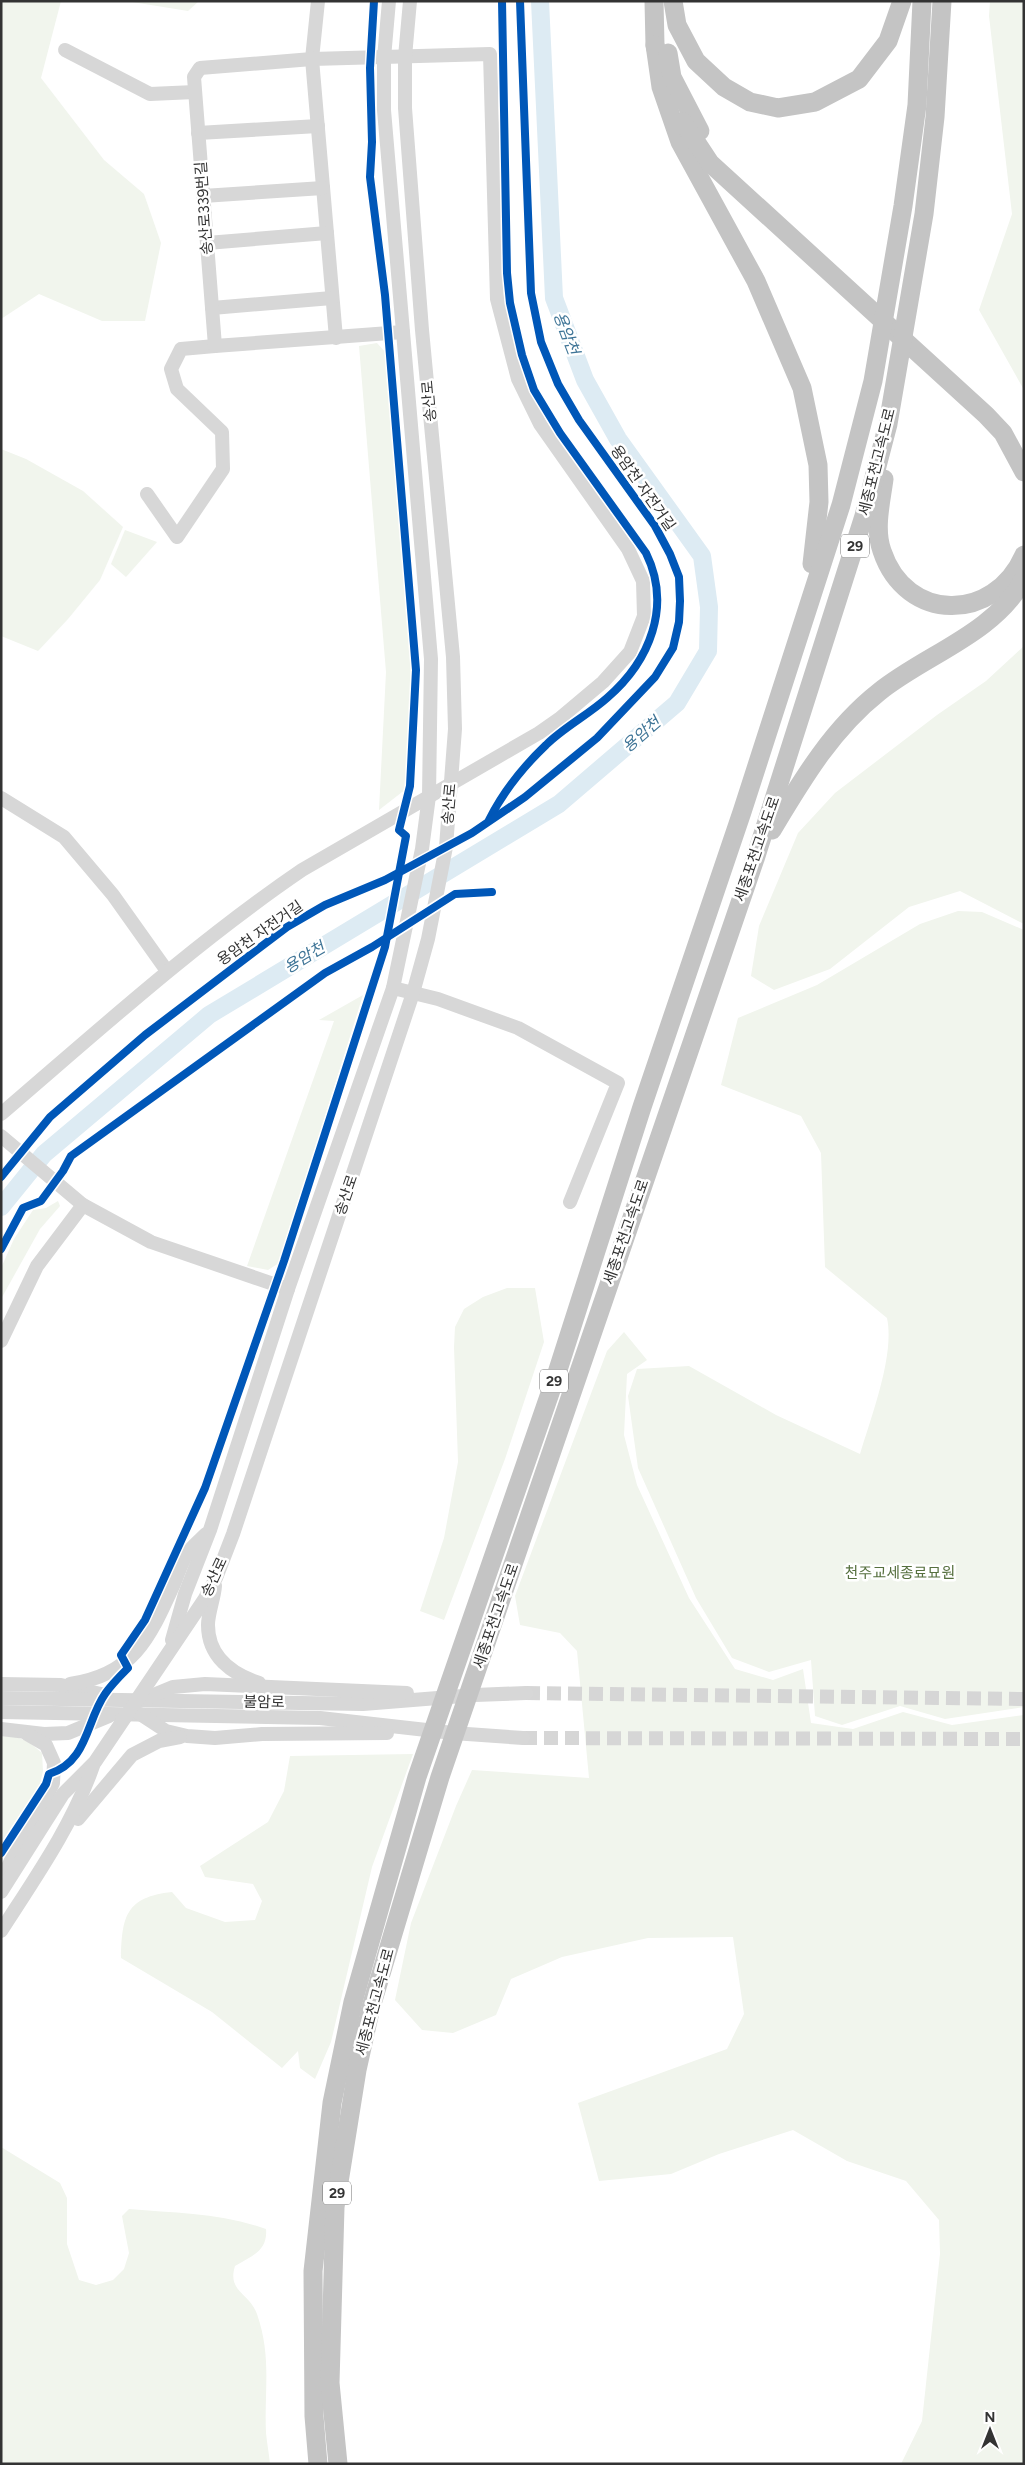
<svg xmlns="http://www.w3.org/2000/svg" width="1025" height="2465" viewBox="0 0 1025 2465" font-family="Figtree,'Noto Sans KR',sans-serif">
  <style>
    .green { fill: #f1f5ed }
    .lines { fill: none; stroke-linecap: round; stroke-linejoin: round }
    .river { stroke: #ddebf3; stroke-width: 18 }
    .minor-tunnel { stroke: #d6d6d6; stroke-width: 14; stroke-dasharray: 14 7; stroke-linecap: butt }
    .minor { stroke: #d7d7d7; stroke-width: 14 }
    .highway { stroke: #c4c4c4; stroke-width: 19 }
    .cycleway-casing { stroke: #fff; stroke-width: 11 }
    .cycleway { stroke: #0057b8; stroke-width: 8 }
    .labels { text-anchor: middle; stroke-width: 5; stroke-linejoin: round; paint-order: stroke }
    .shield { fill: #fff; stroke: #707070; stroke-width: 1 }
    .shield-label { font-size: 14px; font-weight: bold; fill: #333 }
    .street-label { font-size: 15px; fill: #333; stroke: #fff }
    .park-label { font-size: 15px; fill: #56703f; stroke: #fff }
    .water-label { font-size: 16px; font-style: italic; fill: #3f7597; stroke: #fff }
  </style>
  <rect width="100%" height="100%" fill="#fff"/>
  <g class="green">
    <polygon points="1,1 61,1 41,78 104,160 144,194 161,243 145,321 102,321 39,294 1,319"/>
    <polygon points="126,1 199,1 188,11"/>
    <polygon points="990,1 1024,1 1024,390 979,310 1012,214 989,16"/>
    <polygon points="377,343 386,353 407,603 412,690 406,789 379,810 386,672 359,346"/>
    <polygon points="1,449 26,459 83,491 123,527 100,580 68,619 38,651 1,636"/>
    <polygon points="125,530 157,542 126,577 111,564"/>
    <polygon points="1024,646 1024,924 960,891 909,907 830,969 774,990 751,976 759,926 798,833 835,793 937,715 986,681"/>
    <path d="M 958,911 L 982,912 L 1024,930 L 1024,1707 L 945,1719 L 900,1706 L 842,1725 L 815,1716 L 811,1660 L 769,1672 L 732,1658 L 696,1598 L 638,1468 L 628,1396 L 637,1369 L 689,1366 L 776,1415 L 860,1454 C 871,1417 895,1355 887,1318 L 825,1267 L 821,1153 L 801,1116 L 721,1085 L 738,1018 L 817,985 L 920,924 Z"/>
    <polygon points="363,995 279,1263 268,1270 247,1266 334,1021 319,1020"/>
    <polygon points="58,1201 60,1206 40,1229 1,1299 1,1268 14,1239 33,1210 46,1208"/>
    <polygon points="507,1288 535,1288 544,1342 505,1459 444,1620 420,1611 444,1538 458,1462 454,1347 455,1327 464,1309 483,1297"/>
    <polygon points="624,1332 647,1360 627,1374 624,1435 637,1485 689,1598 735,1669 773,1680 803,1669 811,1723 853,1729 903,1712 952,1725 1024,1715 1024,2464 901,2464 922,2421 940,2254 939,2220 906,2181 847,2161 793,2130 719,2154 671,2174 599,2181 578,2103 727,2049 744,2014 733,1937 648,1938 562,1957 511,1979 496,2015 453,2033 422,2030 395,2000 411,1923 456,1806 472,1770 589,1778 577,1651 560,1633 520,1625 515,1596 607,1351"/>
    <path d="M 1,1736 C 21,1736 27,1740 42,1753 L 43,1771 L 40,1784 L 1,1843 Z"/>
    <path d="M 413,1754 L 372,1867 L 331,2042 L 315,2079 L 300,2068 L 298,2051 L 282,2068 L 212,2012 L 121,1958 C 122,1916 126,1897 172,1892 L 186,1908 L 225,1922 L 255,1920 L 262,1901 L 253,1884 L 205,1877 L 200,1866 L 268,1822 L 284,1791 L 290,1756 Z"/>
    <path d="M 1,2147 L 60,2183 L 67,2198 L 67,2244 L 79,2280 L 96,2285 L 113,2280 L 124,2269 L 129,2253 L 122,2216 L 129,2209 C 175,2213 222,2213 266,2229 C 268,2251 252,2256 235,2266 C 227,2292 249,2292 257,2314 C 272,2358 264,2390 266,2433 C 267,2443 269,2454 270,2464 L 4,2464 L 1,2457 Z"/>
  </g>
  <g class="lines">
    <polyline class="river" points="1,1207 44,1154 209,1015 559,804 677,703 708,651 709,607 702,556 618,439 585,380 554,298 540,1"/>
    <g class="minor-tunnel">
      <polyline points="526,1693 1024,1699"/>
      <polyline points="523,1738 1024,1739"/>
    </g>
    <g class="minor">
      <polyline points="318,1 312,59 336,338"/>
      <polyline points="65,50 150,94 195,92"/>
      <polyline points="198,133 318,126"/>
      <polyline points="203,196 323,188"/>
      <polyline points="207,243 327,233"/>
      <polyline points="212,308 332,298"/>
      <polyline points="147,494 177,537 223,469 222,432 177,389 171,369 181,349 215,346"/>
      <polyline points="1,798 64,837 113,895 167,971"/>
      <polyline points="393,988 438,999 518,1028 618,1083 570,1202"/>
      <path d="M 1,1114 C 99,1030 195,943 302,870 L 539,733 L 559,719 L 603,682 L 630,652 L 644,616 L 643,581 L 628,549 L 540,424 L 518,379 L 497,299 L 490,54 L 312,59 L 200,68 L 194,77 L 215,346 L 403,332"/>
      <polyline points="1,1136 83,1205"/>
      <polyline points="1,1341 37,1266 83,1205 151,1242 288,1289"/>
      <path d="M 215,1586 C 214,1599 208,1613 208,1625 C 208,1657 232,1674 259,1683"/>
      <polyline points="172,1640 185,1594 210,1530 288,1289 393,988 422,849 429,796 431,659 384,110 384,58 389,1"/>
      <polyline points="1,1684 61,1685 101,1694"/>
      <path d="M 70,1684 C 133,1675 149,1639 173,1586 C 178,1575 182,1560 189,1551 C 194,1545 200,1540 206,1534"/>
      <polyline points="1,1698 363,1704 475,1695 526,1693"/>
      <polyline points="144,1699 173,1687 205,1684 407,1693"/>
      <polyline points="1,1712 320,1718 453,1733 523,1738"/>
      <polyline points="140,1714 166,1731 187,1736 215,1738 262,1734 387,1733"/>
      <polyline points="1,1729 44,1734 68,1733 109,1716"/>
      <polyline points="78,1819 132,1755 159,1741 180,1737"/>
      <polyline points="6,1871 25,1831 44,1801 53,1783 54,1763 46,1745 27,1734"/>
      <polyline points="1,1892 63,1794 95,1762 204,1600 216,1578 233,1534 413,993 428,939 446,847 455,729 453,657 422,330 405,108 405,57 410,1"/>
      <path d="M 1,1931 C 35,1878 72,1826 93,1766"/>
    </g>
    <g class="highway">
      <polyline points="654,1 655,45 658,57"/>
      <polyline points="673,1 677,25 696,61 724,87 750,102 778,108 815,102 859,79 888,41 902,1"/>
      <polyline points="655,45 661,87 680,142 756,281 802,388 818,465 819,502 812,564"/>
      <polyline points="668,53 672,77 700,131"/>
      <polyline points="683,122 710,163 986,415 1003,433 1024,472"/>
      <path d="M 884,479 C 881,502 874,529 882,551 C 906,623 994,623 1024,555"/>
      <path d="M 772,830 C 802,780 832,729 879,692 C 926,654 993,635 1024,579"/>
      <polyline points="318,2464 314,2416 313,2271 332,2103 353,2002 417,1777 557,1373 642,1107 742,812 841,505 873,381 903,206 917,105 922,1"/>
      <polyline points="338,2464 330,2383 335,2207 357,2070 371,2007 440,1777 755,859 864,516 888,424 924,214 935,117 942,1"/>
    </g>
    <defs>
      <g id="cycleway">
        <path d="M 489,820 C 503,792 524,766 546,745 C 564,727 588,715 607,698 C 650,661 672,606 646,553 L 560,433 L 534,390 L 522,355 L 510,303 L 507,273 L 502,1"/>
        <polyline points="1,1177 50,1117 145,1035 287,927 325,905 385,880 472,833 525,797 597,738 655,677 673,648 679,622 680,601 679,577 670,554 655,526 579,420 558,384 541,342 531,293 520,1"/>
        <polyline points="1,1249 23,1208 41,1201 63,1171 71,1156 325,973 372,947 455,894 492,892"/>
        <path d="M 1,1853 L 46,1784 L 49,1774 C 88,1762 86,1721 105,1694 C 111,1685 120,1676 128,1668 L 121,1655 L 145,1620 L 205,1488 L 284,1261 L 385,947 L 406,836 L 399,830 L 410,786 L 416,670 L 385,295 L 370,177 L 372,142 L 370,68 L 374,1"/>
      </g>
    </defs>
    <use href="#cycleway" class="cycleway-casing"/>
    <use href="#cycleway" class="cycleway"/>
  </g>
  <g class="labels">
    <g class="shield">
      <rect x="841" y="534.5" width="28" height="23" rx="4"/>
      <rect x="540" y="1369.5" width="28" height="23" rx="4"/>
      <rect x="323" y="2181.5" width="28" height="23" rx="4"/>
    </g>
    <g class="shield-label">
      <text x="855" y="551">29</text>
      <text x="554" y="1386">29</text>
      <text x="337" y="2198">29</text>
    </g>
    <g class="street-label">
      <text transform="translate(204 208) rotate(-94)" y="5">송산로339번길</text>
      <text transform="translate(429 401) rotate(-95)" y="5">송산로</text>
      <text transform="translate(877 462) rotate(-76)" y="5">세종포천고속도로</text>
      <text transform="translate(643 488) rotate(55)" y="5">용암천 자전거길</text>
      <text transform="translate(449 804) rotate(-85)" y="5">송산로</text>
      <text transform="translate(757 849) rotate(-71)" y="5">세종포천고속도로</text>
      <text transform="translate(260 933) rotate(-35)" y="5">용암천 자전거길</text>
      <text transform="translate(346 1195) rotate(-71)" y="5">송산로</text>
      <text transform="translate(626 1232) rotate(-71)" y="5">세종포천고속도로</text>
      <text transform="translate(214 1577) rotate(-65)" y="5">송산로</text>
      <text transform="translate(496 1616) rotate(-71)" y="5">세종포천고속도로</text>
      <text transform="translate(264 1702) rotate(1)" y="5">불암로</text>
      <text transform="translate(375 2002) rotate(-75)" y="5">세종포천고속도로</text>
    </g>
    <g class="park-label">
      <text x="900" y="1578">천주교세종료묘원</text>
    </g>
    <g class="water-label">
      <text transform="translate(567 333) rotate(69)" y="6">용암천</text>
      <text transform="translate(641 734) rotate(-41)" y="6">용암천</text>
      <text transform="translate(304 957) rotate(-31)" y="6">용암천</text>
    </g>
  </g>
  <rect width="1025" height="2465" fill="none" stroke="#333333" stroke-width="5"/>
  <g transform="translate(990 2430)" stroke="#ffffff" stroke-width="4" paint-order="stroke">
  <path d="M0-4L9 19L0 12L-9 19Z" fill="#333333"/>
  <text y="-8" font-size="14" font-weight="bold" text-anchor="middle" fill="#333333">N</text>
  </g>
</svg>
